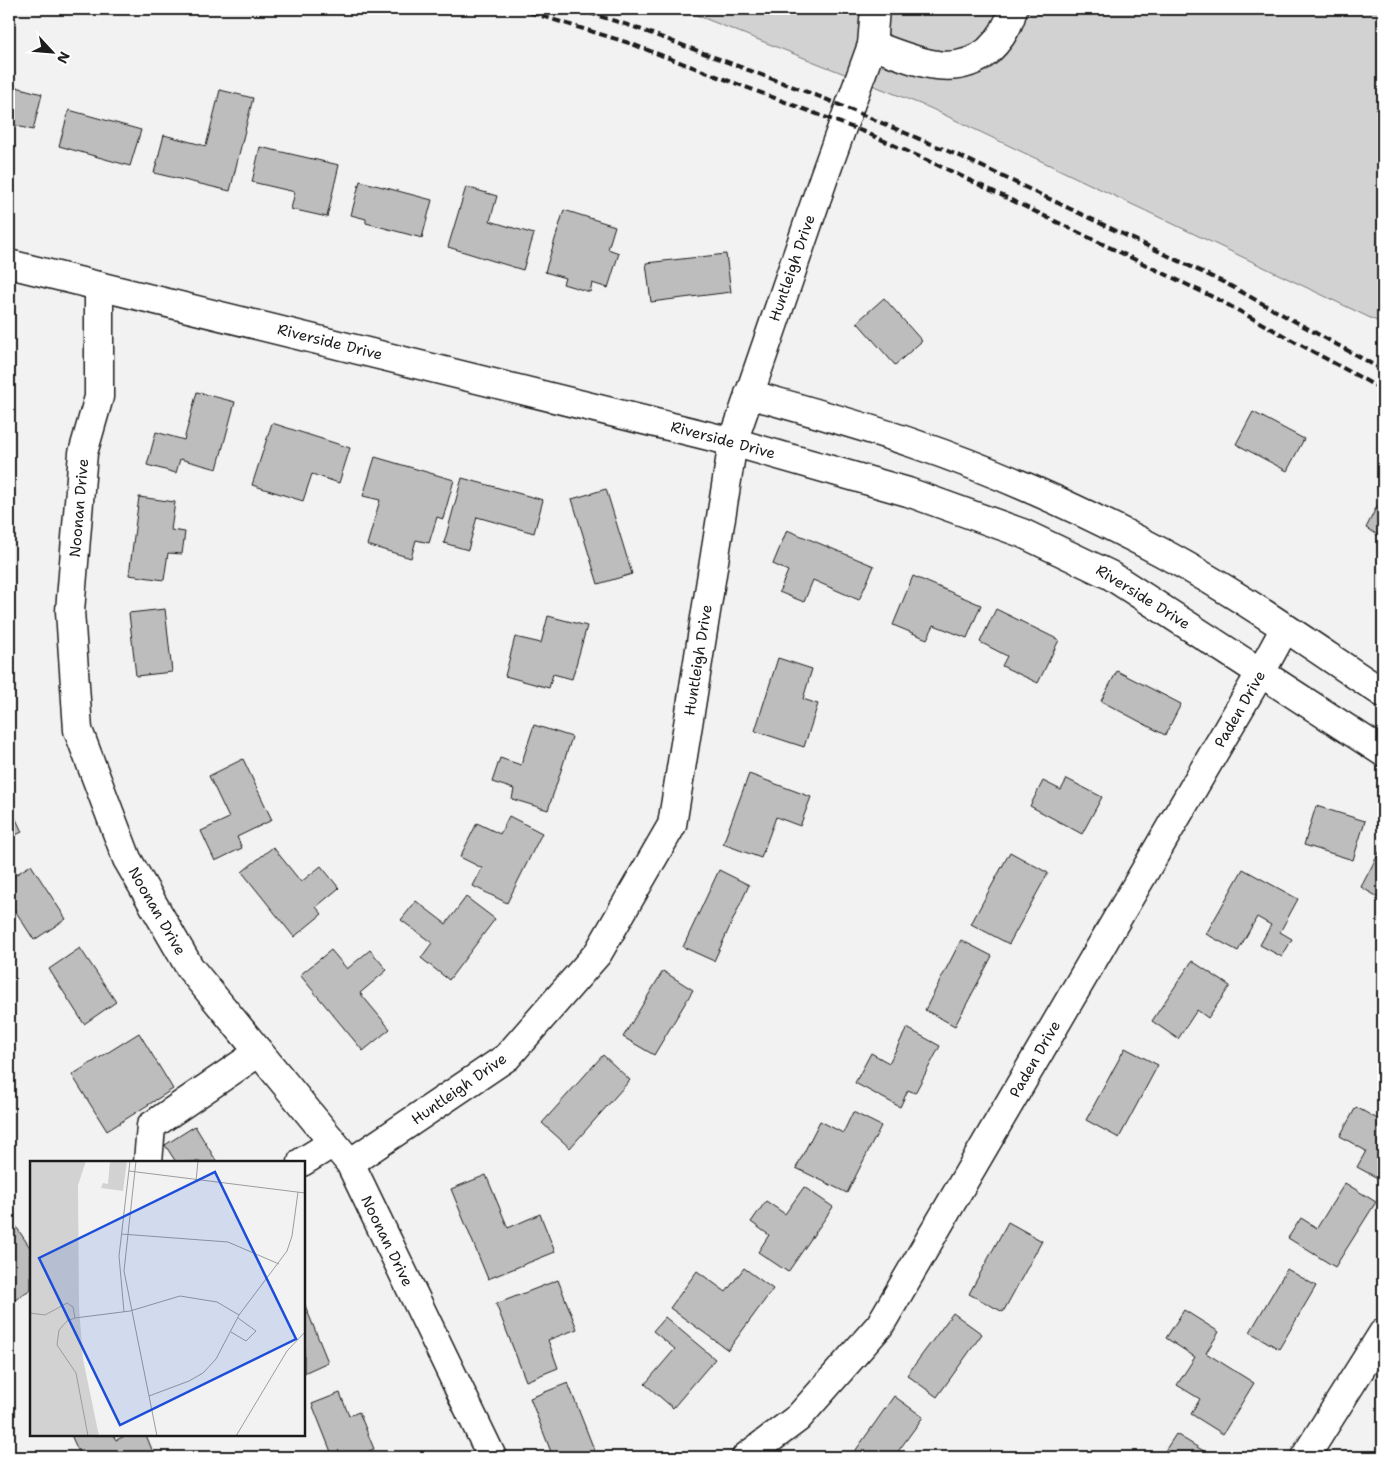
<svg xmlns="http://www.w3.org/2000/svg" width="1392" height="1466" viewBox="0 0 1392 1466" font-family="'Shantell Sans',sans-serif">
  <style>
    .green { fill: #d2d2d2; stroke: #777 }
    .building { fill: #bdbdbd; stroke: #1c1c1c }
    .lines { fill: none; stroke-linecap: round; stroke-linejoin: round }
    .minor-casing { stroke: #1c1c1c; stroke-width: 31 }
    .minor { stroke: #fff; stroke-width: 28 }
    .rail { stroke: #1c1c1c; stroke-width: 4; stroke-dasharray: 8 4; stroke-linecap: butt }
    .labels { text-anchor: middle; stroke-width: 4.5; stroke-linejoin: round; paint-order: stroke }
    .street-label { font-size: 15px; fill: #1c1c1c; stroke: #fff }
    .inset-road { fill: none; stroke: #9c9c9c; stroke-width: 1 }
    .view { fill: #1d4ed8; fill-opacity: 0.15; stroke: #1d4ed8; stroke-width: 2.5 }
    .inset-edge { fill: none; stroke: #1c1c1c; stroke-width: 2.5 }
  </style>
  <rect width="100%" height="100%" fill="#f2f2f2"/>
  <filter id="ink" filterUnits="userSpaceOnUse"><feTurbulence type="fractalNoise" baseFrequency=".02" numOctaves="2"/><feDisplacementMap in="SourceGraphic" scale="10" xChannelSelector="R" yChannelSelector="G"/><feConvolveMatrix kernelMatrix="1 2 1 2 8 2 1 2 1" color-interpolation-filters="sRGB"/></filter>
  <g filter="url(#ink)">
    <polygon class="green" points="681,9 1383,9 1383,324 930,108"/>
    <g class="building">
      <polygon points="9,85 42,94 33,130 9,124"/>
      <polygon points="220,90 253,98 230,191 154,173 164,135 206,146"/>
      <polygon points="69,110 141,130 130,166 59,146"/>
      <polygon points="260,147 339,165 327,217 291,209 295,192 252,182"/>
      <polygon points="360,181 432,200 422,238 366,223 366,219 351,215"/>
      <polygon points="466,187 497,196 490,221 534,234 523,270 448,247"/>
      <polygon points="564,210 615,226 608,249 619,253 608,288 592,283 590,292 563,284 565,278 545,272"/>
      <polygon points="726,254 731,292 651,302 646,263"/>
      <polygon points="884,298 922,341 895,365 857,322"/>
      <polygon points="197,392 235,402 217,469 180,459 176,473 147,465 156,432 184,440"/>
      <polygon points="1253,412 1304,439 1287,471 1236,444"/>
      <polygon points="272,423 350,448 339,483 312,474 303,501 252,485"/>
      <polygon points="375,457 454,480 443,519 437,517 429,543 416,540 411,558 367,545 380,500 363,496"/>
      <polygon points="462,478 543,500 534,533 477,517 468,550 444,543"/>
      <polygon points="606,489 632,574 598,584 572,499"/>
      <polygon points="1383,494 1383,538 1366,528"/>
      <polygon points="139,497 175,502 171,530 185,532 182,554 168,553 164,580 129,575"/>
      <polygon points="787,530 874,566 859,600 813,580 804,602 779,592 788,571 773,564"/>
      <polygon points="913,576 981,605 967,638 934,625 927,639 893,625"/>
      <polygon points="165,609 172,672 136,676 129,613"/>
      <polygon points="996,609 1059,640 1038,683 1002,666 1007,656 980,642"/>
      <polygon points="548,616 587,626 572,679 553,674 549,688 505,676 515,637 541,643"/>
      <polygon points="778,658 812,669 803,699 818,704 804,747 755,731"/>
      <polygon points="1117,671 1181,704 1165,735 1101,701"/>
      <polygon points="534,725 572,737 548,810 512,799 514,789 492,782 500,758 521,765"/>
      <polygon points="243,759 272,820 237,837 242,848 215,861 201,831 229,818 209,776"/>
      <polygon points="749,774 811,797 800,826 776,817 761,858 723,844"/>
      <polygon points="1067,779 1102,797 1082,834 1030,806 1043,781 1061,790"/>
      <polygon points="9,804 22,832 9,838"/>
      <polygon points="1316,806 1365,821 1353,860 1304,845"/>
      <polygon points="509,816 542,833 507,903 473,886 482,868 460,857 477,823 500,834"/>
      <polygon points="1383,845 1383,900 1361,887"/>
      <polygon points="273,847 301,882 321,866 339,888 316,907 322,914 294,937 242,872"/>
      <polygon points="1010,852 1048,873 1009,944 971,924"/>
      <polygon points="31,865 66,919 34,940 9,901 9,879"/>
      <polygon points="1243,869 1298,899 1280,932 1292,939 1282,957 1260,945 1271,925 1257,917 1238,951 1206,934"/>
      <polygon points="719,870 749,885 714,961 683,947"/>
      <polygon points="466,897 495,919 449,980 421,958 432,943 401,920 416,901 446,924"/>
      <polygon points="961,940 992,956 955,1026 925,1010"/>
      <polygon points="80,948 116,1002 84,1024 49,969"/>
      <polygon points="331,950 347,969 370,950 387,970 360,993 390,1029 363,1051 300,975"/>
      <polygon points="1192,961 1230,986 1208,1018 1197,1010 1178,1039 1152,1021"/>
      <polygon points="663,971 693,990 654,1055 623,1037"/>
      <polygon points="907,1028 940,1046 915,1093 908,1090 900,1107 855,1083 871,1053 889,1063"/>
      <polygon points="139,1033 173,1089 107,1131 72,1075"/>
      <polygon points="1125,1048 1158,1065 1119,1138 1086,1120"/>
      <polygon points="603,1055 630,1080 570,1148 542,1123"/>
      <polygon points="1356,1107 1383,1122 1383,1181 1357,1167 1366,1151 1340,1136"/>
      <polygon points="853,1112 881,1126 847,1193 796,1168 820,1121 843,1133"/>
      <polygon points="195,1126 217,1162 176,1162 165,1145"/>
      <polygon points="486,1175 508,1228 540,1214 555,1252 488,1279 451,1189"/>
      <polygon points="1345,1183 1376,1202 1335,1267 1288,1238 1301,1218 1317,1228"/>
      <polygon points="804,1187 833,1207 788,1272 758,1252 769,1235 751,1222 766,1201 785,1214"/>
      <polygon points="13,1222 31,1249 31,1289 9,1304 9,1224"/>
      <polygon points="1008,1222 1042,1241 1003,1312 969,1294"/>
      <polygon points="744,1268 773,1289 728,1350 670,1308 697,1271 726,1292"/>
      <polygon points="1287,1269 1316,1286 1279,1349 1250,1332"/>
      <polygon points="558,1280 577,1329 548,1340 558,1368 526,1381 496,1304"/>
      <polygon points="304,1303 328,1362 304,1373"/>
      <polygon points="1184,1310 1219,1332 1206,1353 1254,1383 1223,1434 1191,1414 1200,1399 1177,1385 1195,1357 1166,1338"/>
      <polygon points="953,1313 982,1334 937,1397 907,1375"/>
      <polygon points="665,1317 715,1359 673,1408 645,1384 675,1349 653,1331"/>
      <polygon points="568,1383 597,1457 553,1457 530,1398"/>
      <polygon points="340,1393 349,1416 359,1412 374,1449 354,1457 333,1457 312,1404"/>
      <polygon points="894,1396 923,1417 894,1457 851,1457"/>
      <polygon points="1176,1434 1207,1453 1204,1457 1161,1457"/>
      <polygon points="71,1435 113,1435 116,1440 127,1435 146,1435 155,1457 81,1457"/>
    </g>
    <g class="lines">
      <defs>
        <g id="minor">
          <path d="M 872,45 C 910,58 953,81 988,51 C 1001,39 1009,25 1013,9"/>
          <polyline points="9,264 733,442 908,492 1022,533 1110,575 1383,752"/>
          <polyline points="99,286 99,397 83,453 70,611 78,730 127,859 190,968 350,1163 492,1457"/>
          <path d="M 749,394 C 805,410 861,425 915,444 C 992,470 1068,504 1140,541 C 1225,584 1304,641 1383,693"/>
          <polyline points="148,1162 151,1126 259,1052"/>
          <polyline points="302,1162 333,1143"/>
          <polyline points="350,1163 507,1057 598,953 672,825 733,442 824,177 872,45 875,9"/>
          <polyline points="746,1457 798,1418 880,1325 1261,672 1285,628"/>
          <polyline points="1305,1457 1383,1333"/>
        </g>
      </defs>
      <use href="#minor" class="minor-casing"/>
      <use href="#minor" class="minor"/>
      <g class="rail">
        <polyline points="519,9 629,43 867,133 955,173 1219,300 1383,390"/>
        <polyline points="577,9 634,27 823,98 962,157 1227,284 1383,370"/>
      </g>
    </g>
  </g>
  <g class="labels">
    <g class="street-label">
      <text transform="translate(792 268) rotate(-71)" y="5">Huntleigh Drive</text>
      <text transform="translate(330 342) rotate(14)" y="5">Riverside Drive</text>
      <text transform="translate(723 440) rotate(15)" y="5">Riverside Drive</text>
      <text transform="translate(79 508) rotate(-85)" y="5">Noonan Drive</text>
      <text transform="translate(1143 597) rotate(32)" y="5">Riverside Drive</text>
      <text transform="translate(698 660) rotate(-81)" y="5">Huntleigh Drive</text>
      <text transform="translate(1240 709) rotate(-60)" y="5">Paden Drive</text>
      <text transform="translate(157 911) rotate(60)" y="5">Noonan Drive</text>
      <text transform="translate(1035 1059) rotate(-60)" y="5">Paden Drive</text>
      <text transform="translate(459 1089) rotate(-35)" y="5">Huntleigh Drive</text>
      <text transform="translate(387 1241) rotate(64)" y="5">Noonan Drive</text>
    </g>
  </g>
  <g transform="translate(30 1161)">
    <rect width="275" height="275" fill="#f2f2f2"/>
    <path d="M 0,0 L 56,0 L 48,24 L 49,146 L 53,198 L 69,275 L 0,275 ZM 80,0 L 97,0 L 93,30 L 71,27 L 73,22 L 78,23 Z" fill="#d2d2d2"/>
    <path class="inset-road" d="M 106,0 L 94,110 L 127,275M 99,10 L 275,32M 166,20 L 168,0M 91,73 L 198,81 L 249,103M 94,151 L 89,95 L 100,0M 0,152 L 15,154 L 37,142 L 43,146 L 45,157M 201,171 L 216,180 L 226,170 L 208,157M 119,235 L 159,220 L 173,212 L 186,198 L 209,154 L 257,90 L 262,75 L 268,31M 58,275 L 46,212 L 27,184 L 29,169 L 37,160 L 45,157 L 100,150 L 150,135 L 187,141 L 209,154M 206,275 L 257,190 L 275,171"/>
    <path class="view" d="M 185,11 L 266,178 L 90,264 L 9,97 Z"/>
    <rect width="275" height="275" class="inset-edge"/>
  </g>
  <rect width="1392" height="1466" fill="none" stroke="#fff" stroke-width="30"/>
  <rect x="15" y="15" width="1362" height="1436" fill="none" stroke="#1c1c1c" stroke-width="2" filter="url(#ink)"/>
  <g transform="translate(52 52) rotate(116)" stroke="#ffffff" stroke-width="4" paint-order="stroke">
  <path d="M0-4L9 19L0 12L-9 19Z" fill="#1c1c1c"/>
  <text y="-8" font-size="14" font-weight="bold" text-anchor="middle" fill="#1c1c1c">N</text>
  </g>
</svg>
